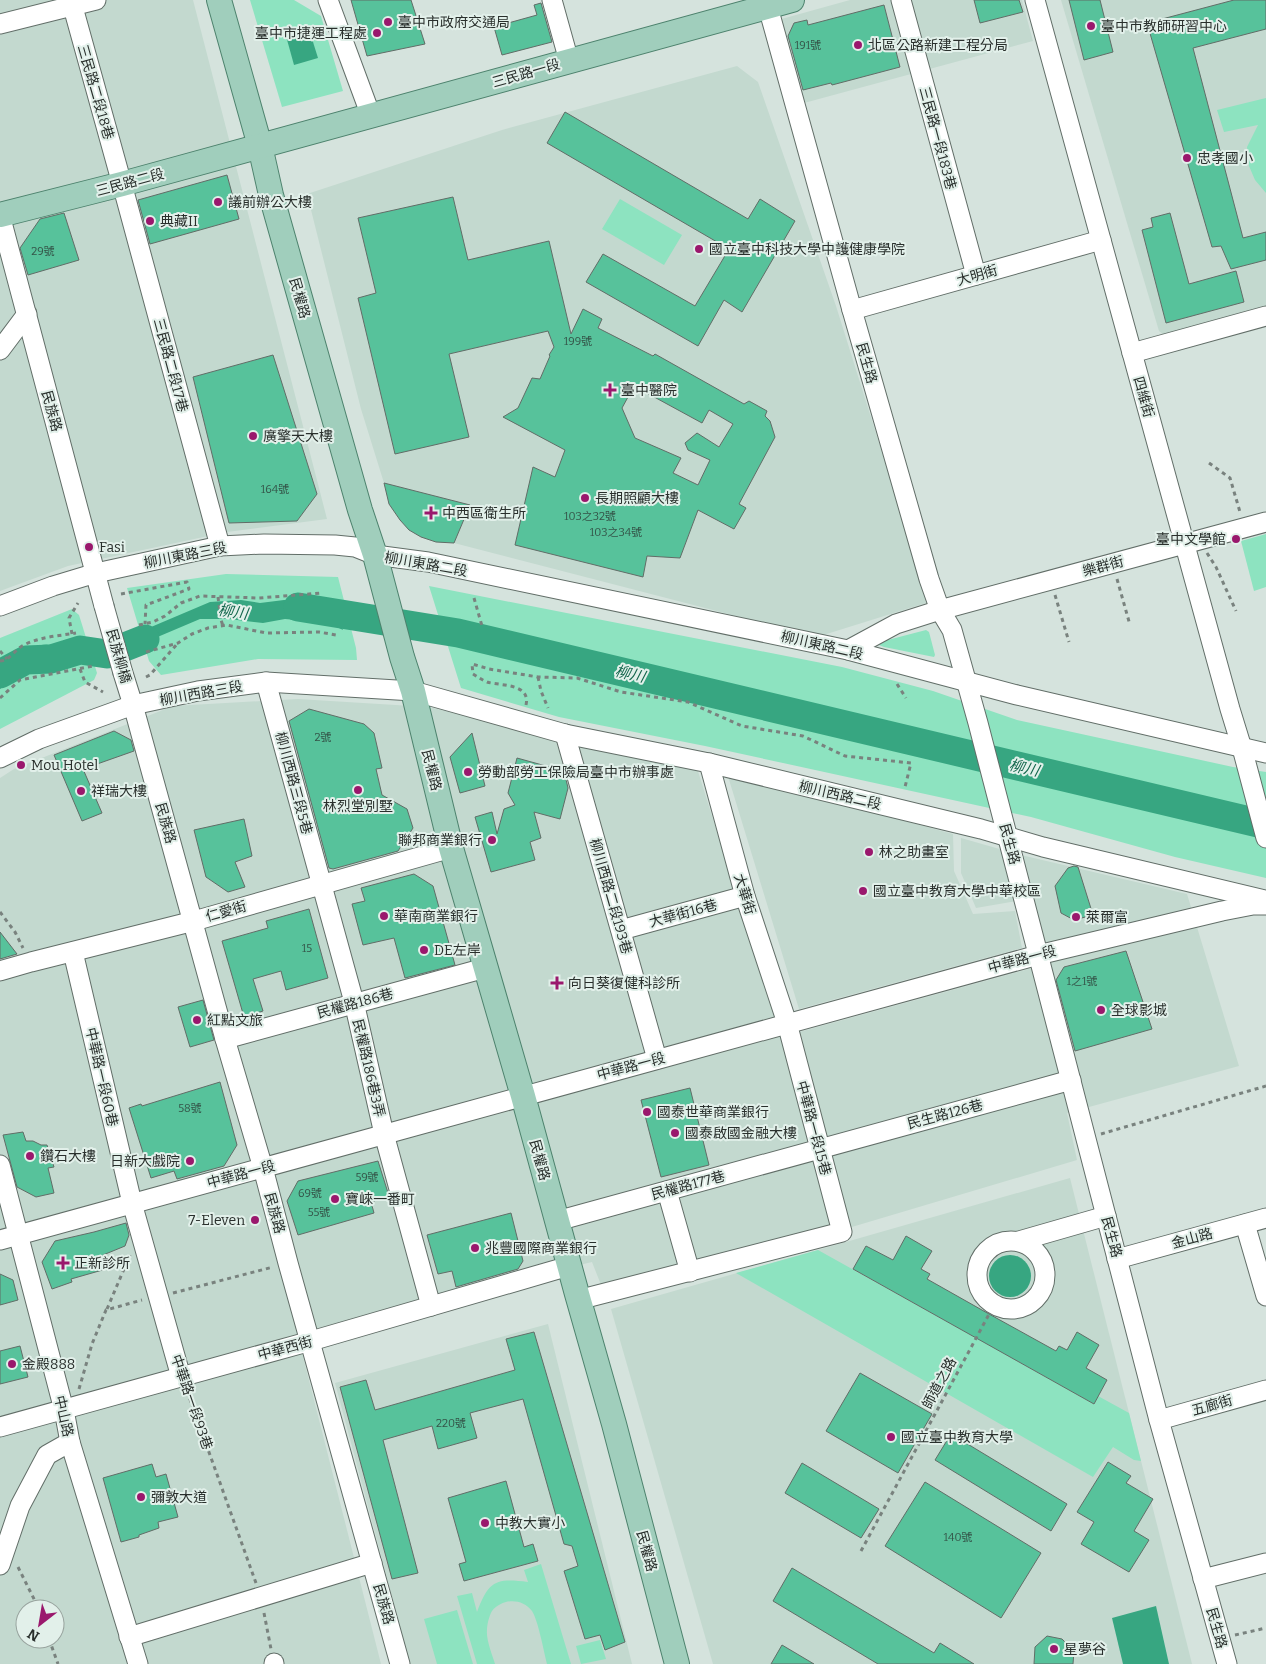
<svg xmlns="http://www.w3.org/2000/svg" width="1266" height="1664" viewBox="0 0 1266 1664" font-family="Bitter,'Noto Sans TC',serif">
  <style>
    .built { fill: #c3d9cf; fill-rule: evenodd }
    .green { fill: #8de3c0 }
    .water { fill: #37a681 }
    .pier { fill: #d5e3dd }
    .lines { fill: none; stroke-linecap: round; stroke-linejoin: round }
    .river { stroke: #37a681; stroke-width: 29 }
    .building { fill: #57c29b; stroke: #616d67; fill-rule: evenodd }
    .minor-casing { stroke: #626e68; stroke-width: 21 }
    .major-casing { stroke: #4d826d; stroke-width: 26 }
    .path { stroke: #79827e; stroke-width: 3; stroke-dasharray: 4 4; stroke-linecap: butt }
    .minor { stroke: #fff; stroke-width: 19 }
    .major { stroke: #a0cebc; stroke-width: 24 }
    .minor-bridge-casing { stroke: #626e68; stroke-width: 21; stroke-linecap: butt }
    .minor-bridge { stroke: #fff; stroke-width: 19 }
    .poi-dot { fill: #9a186d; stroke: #e2f0ea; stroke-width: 2 }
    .labels { text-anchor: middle; stroke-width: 4; stroke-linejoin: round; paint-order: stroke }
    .number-label { font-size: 11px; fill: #345448 }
    .poi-label { font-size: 14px; fill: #292f2c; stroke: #e2f0ea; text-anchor: start }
    .street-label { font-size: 14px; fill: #292f2c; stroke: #e2f0ea }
    .water-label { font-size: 15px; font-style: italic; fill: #13664c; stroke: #e2f0ea }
  </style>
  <rect width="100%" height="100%" fill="#d5e3dd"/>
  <g class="built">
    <polygon points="0,0 193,0 327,519 227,532 68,566 0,591"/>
    <polygon points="850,0 1022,0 1033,41 793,106 778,20"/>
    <polygon points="1061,0 1266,0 1266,315 1172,342 1159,331"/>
    <polygon points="737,66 758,82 836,306 929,602 817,637 454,543 470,505 384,483 361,409 307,194 502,130"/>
    <path d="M 298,699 L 428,707 L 697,768 L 781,1037 L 1047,964 L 1028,899 L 976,908 L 961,873 L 961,838 L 1021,855 L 1187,894 L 1239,1066 L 1067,1113 L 1077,1160 L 607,1300 L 592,1262 L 297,1333 L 381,1664 L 0,1664 L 0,778 L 14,769 L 173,706 ZM 25,1609 L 55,1609 L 55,1639 L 25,1639 Z"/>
    <polygon points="727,773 953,834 954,871 973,914 1015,911 1022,948 799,1009"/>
    <polygon points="1070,1178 1192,1664 713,1664 611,1309"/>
    <polygon points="548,1324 632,1664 410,1664 335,1383"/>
  </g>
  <g class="green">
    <polygon points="250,0 294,0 321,16 343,91 282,107"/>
    <polygon points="1266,98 1266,193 1255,180 1249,166 1247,147 1258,125 1224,132 1217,110"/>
    <polygon points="620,199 682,235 664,265 602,229"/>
    <polygon points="1266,534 1266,587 1254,591 1241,541"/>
    <polygon points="226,574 338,577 356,648 357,660 258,659 161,675 149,661 127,588"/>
    <polygon points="429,586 842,667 933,691 1017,720 1233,767 1266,772 1266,878 1175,857 1031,817 705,746 559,717 461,688"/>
    <polygon points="72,609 79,615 97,673 94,680 0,729 0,638"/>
    <polygon points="926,630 929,632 935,655 934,657 884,647 879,645 880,642"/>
    <polygon points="818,1250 1094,1404 1098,1396 1129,1413 1141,1461 1134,1460 1113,1447 1093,1477 736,1273"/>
    <path d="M 541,1564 L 571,1664 L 547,1664 C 544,1652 538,1620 532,1611 C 522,1598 503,1598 492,1611 C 489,1616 487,1625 487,1630 C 486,1640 492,1654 495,1664 L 477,1664 L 457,1596 L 472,1593 L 477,1612 C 489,1581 495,1578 528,1582 L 524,1570 Z"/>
    <polygon points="457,1610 473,1664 437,1664 424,1619"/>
    <polygon points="600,1640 606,1659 581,1664 576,1646"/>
  </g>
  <g class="water">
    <polygon points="309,29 318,58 294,65 286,36"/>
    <path d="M 241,600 L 260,603 L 284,600 L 333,602 L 343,630 L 329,623 L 285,619 L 263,623 L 229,619 L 200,619 L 141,644 L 16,675 L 0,689 L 0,664 C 19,661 31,641 52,645 L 43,652 L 46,657 L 144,630 L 210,602 Z"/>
    <circle cx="1010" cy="1276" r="21"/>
    <polygon points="1156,1606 1169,1664 1123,1664 1112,1618"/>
  </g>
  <polygon class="pier" points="136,630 141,647 95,659 90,642"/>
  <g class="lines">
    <g class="river">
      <polyline points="298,607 458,633 1266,825"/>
      <polyline points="0,674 26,660 51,659 80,650 107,654 145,639"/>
    </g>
  </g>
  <g class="building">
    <polygon points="351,0 411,0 425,44 367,56"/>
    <polygon points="974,0 1019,0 1023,12 980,23"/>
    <polygon points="1069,0 1100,0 1113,52 1084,60"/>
    <polygon points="1234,0 1266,0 1266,29 1193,48 1243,238 1266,232 1266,260 1231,269 1221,246 1212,247 1147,23"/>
    <polygon points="541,3 552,42 502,55 494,27 537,15 534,5"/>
    <polygon points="884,5 900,67 832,85 831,83 803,90 788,36 794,23 807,20 808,25"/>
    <polygon points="565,112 748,219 760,199 795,221 742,312 724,300 698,346 586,282 603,254 695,306 729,249 547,143"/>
    <polygon points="227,175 239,219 150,244 138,200"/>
    <path d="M 453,197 L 468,260 L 549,241 L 571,334 L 583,309 L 602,319 L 598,328 L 653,356 L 655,354 L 744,404 L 749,401 L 767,411 L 765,416 L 770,421 L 775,437 L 739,504 L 746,508 L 734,529 L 698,510 L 680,558 L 647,556 L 643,577 L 515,545 L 533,467 L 555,477 L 565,450 L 503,417 L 518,408 L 532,378 L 540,379 L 550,356 L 549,355 L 554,347 L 548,331 L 449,354 L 469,437 L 395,454 L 358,298 L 376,293 L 358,218 ZM 634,386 L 702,423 L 709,410 L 733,424 L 719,447 L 697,433 L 685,443 L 688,450 L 710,460 L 698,485 L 673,473 L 681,458 L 635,438 L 622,408 Z"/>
    <polygon points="64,213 79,260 28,275 20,248 40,219"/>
    <polygon points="1170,213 1189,284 1236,271 1244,302 1166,323 1142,230 1153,227 1151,218"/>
    <polygon points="273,355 317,494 297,521 229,523 193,377"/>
    <polygon points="384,483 470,505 454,543 436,542 421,537 409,530 400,520 389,504"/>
    <polygon points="309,709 364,724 374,733 382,768 376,769 382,795 407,809 413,828 398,851 333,869 329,868 289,721"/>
    <polygon points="114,731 131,740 134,751 83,769 102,813 82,821 54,755"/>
    <polygon points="472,733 485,786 460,793 450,757"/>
    <polygon points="517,758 564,771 568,788 560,819 534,812 541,838 530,842 535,860 491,872 475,817 492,812 497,834 504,809 515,805 508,793"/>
    <polygon points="244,819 252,856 235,862 245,887 228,892 206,877 194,830"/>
    <polygon points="1074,866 1078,867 1093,915 1074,920 1061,913 1055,886 1068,868"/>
    <polygon points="414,874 433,886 455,965 405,978 394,938 363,945 352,904 365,901 361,888"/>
    <polygon points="309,909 328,978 286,990 281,971 253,979 263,1011 244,1017 222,941 268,928 266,921"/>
    <polygon points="0,932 17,954 0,959"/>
    <polygon points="1126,951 1152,1029 1075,1051 1056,980 1064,967"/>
    <polygon points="203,1000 214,1040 190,1047 178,1007"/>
    <polygon points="220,1082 237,1145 224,1166 177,1179 174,1171 151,1178 129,1108 141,1104 142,1106"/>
    <polygon points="690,1088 709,1165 661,1177 641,1100"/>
    <polygon points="23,1132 26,1141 33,1141 41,1145 47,1145 54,1167 48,1168 54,1193 36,1197 17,1187 3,1135"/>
    <polygon points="378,1161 389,1196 371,1202 374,1213 298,1235 287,1201 298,1181"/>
    <polygon points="511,1213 523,1261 518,1269 456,1287 452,1271 438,1274 427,1235"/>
    <polygon points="126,1223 129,1235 125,1246 103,1255 106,1269 71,1279 72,1282 52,1289 42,1262 55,1241 94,1232"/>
    <polygon points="906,1236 932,1251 921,1269 930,1274 927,1279 989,1314 1056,1351 1059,1346 1067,1350 1077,1332 1099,1345 1086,1368 1107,1380 1094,1404 853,1269 866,1246 893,1260"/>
    <polygon points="0,1274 13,1280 18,1300 0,1305"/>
    <polygon points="534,1332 625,1642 605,1650 600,1635 585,1639 564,1571 578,1566 572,1546 564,1544 523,1399 470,1413 477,1438 438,1449 432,1426 383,1440 418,1573 392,1579 340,1387 366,1380 375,1410 515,1370 506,1339"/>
    <polygon points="20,1346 28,1377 0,1384 0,1351"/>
    <polygon points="860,1373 932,1414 898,1473 826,1431"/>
    <polygon points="951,1434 1067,1504 1051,1531 935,1460"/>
    <polygon points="1108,1462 1131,1476 1126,1483 1153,1499 1134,1531 1149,1540 1129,1572 1081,1544 1094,1522 1077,1512"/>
    <polygon points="802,1463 879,1509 861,1538 785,1493"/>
    <polygon points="152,1464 156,1477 166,1474 178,1517 158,1522 159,1528 139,1535 139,1537 121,1542 103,1478"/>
    <polygon points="506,1481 524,1547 533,1544 538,1561 464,1581 459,1564 466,1562 448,1498"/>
    <polygon points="925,1482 1041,1553 1001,1618 885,1546"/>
    <polygon points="792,1568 934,1653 940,1643 974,1664 878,1664 773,1601"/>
    <polygon points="1047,1636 1062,1639 1074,1651 1073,1664 1034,1664 1035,1647"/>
    <polygon points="782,1645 814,1664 771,1664"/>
  </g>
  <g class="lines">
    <defs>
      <g id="minor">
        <polyline points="71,0 122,184 220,546"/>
        <polyline points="328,0 371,116"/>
        <polyline points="552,0 569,61"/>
        <polyline points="766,0 852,310 929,579 940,610 952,630 978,723 1159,1420 1227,1664"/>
        <polyline points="901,0 976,275"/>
        <polyline points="1035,0 1230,709 1242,748 1266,838"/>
        <polyline points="0,24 96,0"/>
        <polyline points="0,215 104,606"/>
        <polyline points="852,310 1101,240"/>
        <polyline points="0,350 27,314"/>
        <polyline points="1132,353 1266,316"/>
        <polyline points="0,606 53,586 96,573 220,546 264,544 335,545 355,547 375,555 428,562 848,650 1017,695 1266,753"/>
        <polyline points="848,650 896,624 940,610 1266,522"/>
        <polyline points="123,673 133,705 225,1039 263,1168 288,1263 400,1664"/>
        <polyline points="266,682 354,1002 384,1134 431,1306"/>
        <polyline points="565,734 657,1059"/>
        <polyline points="0,758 39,739 133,705 198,691 266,682 413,691 565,734 709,763 981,829 1043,847 1265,900"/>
        <polyline points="621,930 745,896"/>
        <polyline points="73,952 132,1203 181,1377"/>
        <polyline points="0,971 31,962 194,921 451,848"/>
        <polyline points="225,1039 485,968"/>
        <polyline points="0,1165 64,1410 70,1442 138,1664"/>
        <polyline points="667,1191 690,1272"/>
        <polyline points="557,1221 1071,1080"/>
        <polyline points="1245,1224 1266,1296"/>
        <polyline points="0,1240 1038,955 1222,911 1253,905 1266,905"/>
        <circle cx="1011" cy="1275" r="34"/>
        <polyline points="1019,1241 1106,1216"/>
        <polyline points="1117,1259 1266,1218"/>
        <polyline points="578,1300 842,1232 787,1023 745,896 709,763"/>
        <polyline points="1159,1420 1266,1390"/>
        <polyline points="0,1427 311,1341 569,1266"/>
        <polyline points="0,1565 20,1506 47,1455 70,1442"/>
        <polyline points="1203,1579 1266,1563"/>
        <polyline points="129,1637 372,1563"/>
        <polyline points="274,1663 274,1664"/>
      </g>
      <g id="major">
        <polyline points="219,0 260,146 271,195 360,510 375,555 402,657 413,691 451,848 523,1096 577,1294 614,1424 677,1664"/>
        <polyline points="0,215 122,184 792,0"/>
      </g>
    </defs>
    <use href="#minor" class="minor-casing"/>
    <use href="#major" class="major-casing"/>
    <g class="path">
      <polyline points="1209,463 1230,478 1240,512"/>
      <polyline points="1207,553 1216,567 1236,611"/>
      <polyline points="1117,579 1130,625"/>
      <polyline points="121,594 187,582 189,589 146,605 145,624"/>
      <polyline points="1055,595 1069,642"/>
      <polyline points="218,597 221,620 223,626"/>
      <polyline points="474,598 482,626"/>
      <polyline points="139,625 153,622 165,616 181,603 200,596 259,598 322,593"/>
      <polyline points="72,634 69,618 78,603"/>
      <polyline points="0,651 7,659"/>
      <polyline points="146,652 178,643 192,634 208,628 227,625 266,633 319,632 336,635"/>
      <path d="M 0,661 C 10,660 14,651 22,646 C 38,637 58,636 76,633"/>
      <polyline points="80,669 85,682 103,692"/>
      <polyline points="146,677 150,675 178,643"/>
      <polyline points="538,677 541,691 548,708"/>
      <polyline points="897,684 906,698"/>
      <polyline points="0,698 20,680 93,666"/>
      <path d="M 526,705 C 531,683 500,686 487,682 C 482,680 478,677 473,674 L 472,664 L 489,669 L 538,677 L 577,678 L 621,692 L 688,702 L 742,726 L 803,736 L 845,756 L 911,763 L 905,787"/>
      <polyline points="0,912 15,932 23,948"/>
      <polyline points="1101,1134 1266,1086"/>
      <polyline points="173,1293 273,1267"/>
      <polyline points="107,1309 130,1255"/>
      <polyline points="79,1389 92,1344 106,1310 142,1300"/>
      <polyline points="187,1391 256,1583"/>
      <polyline points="861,1551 994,1305"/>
      <polyline points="18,1567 39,1609"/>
      <polyline points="264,1613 271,1649"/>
      <polyline points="1235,1635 1266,1628"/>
      <polyline points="49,1639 58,1664"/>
    </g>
    <use href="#minor" class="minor"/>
    <use href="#major" class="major"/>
    <defs>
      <polyline id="minor-bridge" points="104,606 123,673"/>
    </defs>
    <use href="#minor-bridge" class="minor-bridge-casing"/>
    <use href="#minor-bridge" class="minor-bridge"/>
  </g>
  <g class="poi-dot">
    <circle cx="388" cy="22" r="5"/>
    <circle cx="1091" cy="26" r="5"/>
    <circle cx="377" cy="33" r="5"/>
    <circle cx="858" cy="45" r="5"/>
    <circle cx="1187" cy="158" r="5"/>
    <circle cx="218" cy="202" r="5"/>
    <circle cx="150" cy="221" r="5"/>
    <circle cx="699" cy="249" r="5"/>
    <path d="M607.5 382.5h5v5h5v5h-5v5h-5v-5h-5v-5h5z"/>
    <circle cx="253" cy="436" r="5"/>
    <circle cx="585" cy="498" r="5"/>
    <path d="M428.5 505.5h5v5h5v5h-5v5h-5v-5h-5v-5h5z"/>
    <circle cx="1236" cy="539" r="5"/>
    <circle cx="89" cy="547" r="5"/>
    <circle cx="21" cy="765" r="5"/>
    <circle cx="468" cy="772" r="5"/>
    <circle cx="358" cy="790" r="5"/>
    <circle cx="81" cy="791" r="5"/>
    <circle cx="492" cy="840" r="5"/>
    <circle cx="869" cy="852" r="5"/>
    <circle cx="863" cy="891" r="5"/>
    <circle cx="384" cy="916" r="5"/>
    <circle cx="1076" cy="917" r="5"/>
    <circle cx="424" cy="950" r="5"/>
    <path d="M554.5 975.5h5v5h5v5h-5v5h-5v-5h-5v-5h5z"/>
    <circle cx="1101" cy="1010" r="5"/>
    <circle cx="197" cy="1020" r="5"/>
    <circle cx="647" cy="1112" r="5"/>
    <circle cx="675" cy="1133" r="5"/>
    <circle cx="30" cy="1156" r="5"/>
    <circle cx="190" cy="1161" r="5"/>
    <circle cx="335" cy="1199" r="5"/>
    <circle cx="255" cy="1220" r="5"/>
    <circle cx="475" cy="1248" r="5"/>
    <path d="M60.5 1255.5h5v5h5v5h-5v5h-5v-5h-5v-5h5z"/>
    <circle cx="12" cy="1364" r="5"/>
    <circle cx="891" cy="1437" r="5"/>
    <circle cx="141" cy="1497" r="5"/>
    <circle cx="485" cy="1523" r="5"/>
    <circle cx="1054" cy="1649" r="5"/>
  </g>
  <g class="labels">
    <g class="number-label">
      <text x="808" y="49">191號</text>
      <text x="43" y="255">29號</text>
      <text x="578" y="345">199號</text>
      <text x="275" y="493">164號</text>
      <text x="590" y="520">103之32號</text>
      <text x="616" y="536">103之34號</text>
      <text x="323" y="741">2號</text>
      <text x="307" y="952">15</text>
      <text x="1082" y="985">1之1號</text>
      <text x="190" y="1112">58號</text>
      <text x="367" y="1181">59號</text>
      <text x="310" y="1197">69號</text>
      <text x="319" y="1216">55號</text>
      <text x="451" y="1427">220號</text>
      <text x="958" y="1541">140號</text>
    </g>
    <g class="poi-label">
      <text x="398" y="27">臺中市政府交通局</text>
      <text x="1101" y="31">臺中市教師研習中心</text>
      <text x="367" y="38" text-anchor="end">臺中市捷運工程處</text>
      <text x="868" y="50">北區公路新建工程分局</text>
      <text x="1197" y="163">忠孝國小</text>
      <text x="228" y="207">議前辦公大樓</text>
      <text x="160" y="226">典藏II</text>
      <text x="709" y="254">國立臺中科技大學中護健康學院</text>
      <text x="621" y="395">臺中醫院</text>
      <text x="263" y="441">廣擎天大樓</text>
      <text x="595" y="503">長期照顧大樓</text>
      <text x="442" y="518">中西區衛生所</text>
      <text x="1226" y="544" text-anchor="end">臺中文學館</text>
      <text x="99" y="552">Fasi</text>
      <text x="31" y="770">Mou Hotel</text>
      <text x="478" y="777">勞動部勞工保險局臺中市辦事處</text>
      <text x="91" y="796">祥瑞大樓</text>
      <text x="358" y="811" text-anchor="middle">林烈堂別墅</text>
      <text x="482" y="845" text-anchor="end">聯邦商業銀行</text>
      <text x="879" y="857">林之助畫室</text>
      <text x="873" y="896">國立臺中教育大學中華校區</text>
      <text x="394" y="921">華南商業銀行</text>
      <text x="1086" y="922">萊爾富</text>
      <text x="434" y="955">DE左岸</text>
      <text x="568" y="988">向日葵復健科診所</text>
      <text x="1111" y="1015">全球影城</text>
      <text x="207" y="1025">紅點文旅</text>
      <text x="657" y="1117">國泰世華商業銀行</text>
      <text x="685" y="1138">國泰啟國金融大樓</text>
      <text x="40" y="1161">鑽石大樓</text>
      <text x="180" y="1166" text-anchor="end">日新大戲院</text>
      <text x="345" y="1204">寶崍一番町</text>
      <text x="245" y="1225" text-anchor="end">7-Eleven</text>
      <text x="485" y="1253">兆豐國際商業銀行</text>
      <text x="74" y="1268">正新診所</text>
      <text x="22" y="1369">金殿888</text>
      <text x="901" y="1442">國立臺中教育大學</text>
      <text x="151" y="1502">彌敦大道</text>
      <text x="495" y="1528">中教大實小</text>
      <text x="1064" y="1654">星夢谷</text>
    </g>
    <g class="street-label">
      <text transform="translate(526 73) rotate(-16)" y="5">三民路一段</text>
      <text transform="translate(96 92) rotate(74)" y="5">三民路二段18巷</text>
      <text transform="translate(938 138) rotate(75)" y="5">三民路一段183巷</text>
      <text transform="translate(130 182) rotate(-15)" y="5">三民路二段</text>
      <text transform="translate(977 275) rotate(-16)" y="5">大明街</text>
      <text transform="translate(300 298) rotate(74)" y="5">民權路</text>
      <text transform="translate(867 363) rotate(74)" y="5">民生路</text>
      <text transform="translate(171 365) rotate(75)" y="5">三民路二段17巷</text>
      <text transform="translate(1144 397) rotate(74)" y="5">四維街</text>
      <text transform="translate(52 411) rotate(75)" y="5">民族路</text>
      <text transform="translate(185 555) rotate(-11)" y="5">柳川東路三段</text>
      <text transform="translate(426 564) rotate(10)" y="5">柳川東路二段</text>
      <text transform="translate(1103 566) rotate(-15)" y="5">樂群街</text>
      <text transform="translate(822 645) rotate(13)" y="5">柳川東路二段</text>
      <text transform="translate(119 656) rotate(74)" y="5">民族柳橋</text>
      <text transform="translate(201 693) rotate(-10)" y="5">柳川西路三段</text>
      <text transform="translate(432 770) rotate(76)" y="5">民權路</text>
      <text transform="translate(294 783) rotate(75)" y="5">柳川西路三段5巷</text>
      <text transform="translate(840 795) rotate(13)" y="5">柳川西路二段</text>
      <text transform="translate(166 823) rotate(74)" y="5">民族路</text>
      <text transform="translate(1010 844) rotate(75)" y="5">民生路</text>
      <text transform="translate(745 894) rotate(73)" y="5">大華街</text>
      <text transform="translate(611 896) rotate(74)" y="5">柳川西路二段193巷</text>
      <text transform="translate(226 911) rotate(-16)" y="5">仁愛街</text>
      <text transform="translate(683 913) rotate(-15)" y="5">大華街16巷</text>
      <text transform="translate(1022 959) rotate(-15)" y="5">中華路一段</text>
      <text transform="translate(355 1003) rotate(-15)" y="5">民權路186巷</text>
      <text transform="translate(631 1066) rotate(-15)" y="5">中華路一段</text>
      <text transform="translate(369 1068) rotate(77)" y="5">民權路186巷3弄</text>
      <text transform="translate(102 1077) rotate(77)" y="5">中華路一段60巷</text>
      <text transform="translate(945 1114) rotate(-15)" y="5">民生路126巷</text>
      <text transform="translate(814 1128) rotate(75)" y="5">中華路一段15巷</text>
      <text transform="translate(540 1160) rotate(75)" y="5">民權路</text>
      <text transform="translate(241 1174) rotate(-15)" y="5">中華路一段</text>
      <text transform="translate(688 1185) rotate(-15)" y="5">民權路177巷</text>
      <text transform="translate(275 1213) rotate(75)" y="5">民族路</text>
      <text transform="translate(1112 1237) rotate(75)" y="5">民生路</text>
      <text transform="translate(1192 1238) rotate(-15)" y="5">金山路</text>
      <text transform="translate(285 1348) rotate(-15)" y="5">中華西街</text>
      <text transform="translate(939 1383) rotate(-62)" y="5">師道之路</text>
      <text transform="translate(192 1402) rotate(71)" y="5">中華路一段93巷</text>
      <text transform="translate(1212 1405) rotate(-16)" y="5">五廊街</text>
      <text transform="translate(64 1416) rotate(77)" y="5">中山路</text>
      <text transform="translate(647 1551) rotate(75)" y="5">民權路</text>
      <text transform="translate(384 1604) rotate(74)" y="5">民族路</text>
      <text transform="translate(1217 1628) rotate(74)" y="5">民生路</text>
    </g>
    <g class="water-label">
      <text transform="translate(233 612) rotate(8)" y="5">柳川</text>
      <text transform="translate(630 674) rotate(13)" y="5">柳川</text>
      <text transform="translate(1024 768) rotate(13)" y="5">柳川</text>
    </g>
  </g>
  <g transform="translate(40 1624) rotate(211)"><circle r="24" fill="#e2f0ea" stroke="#98a39e"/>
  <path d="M0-4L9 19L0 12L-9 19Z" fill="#9a186d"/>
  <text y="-8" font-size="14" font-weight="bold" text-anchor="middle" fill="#292f2c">N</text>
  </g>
</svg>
